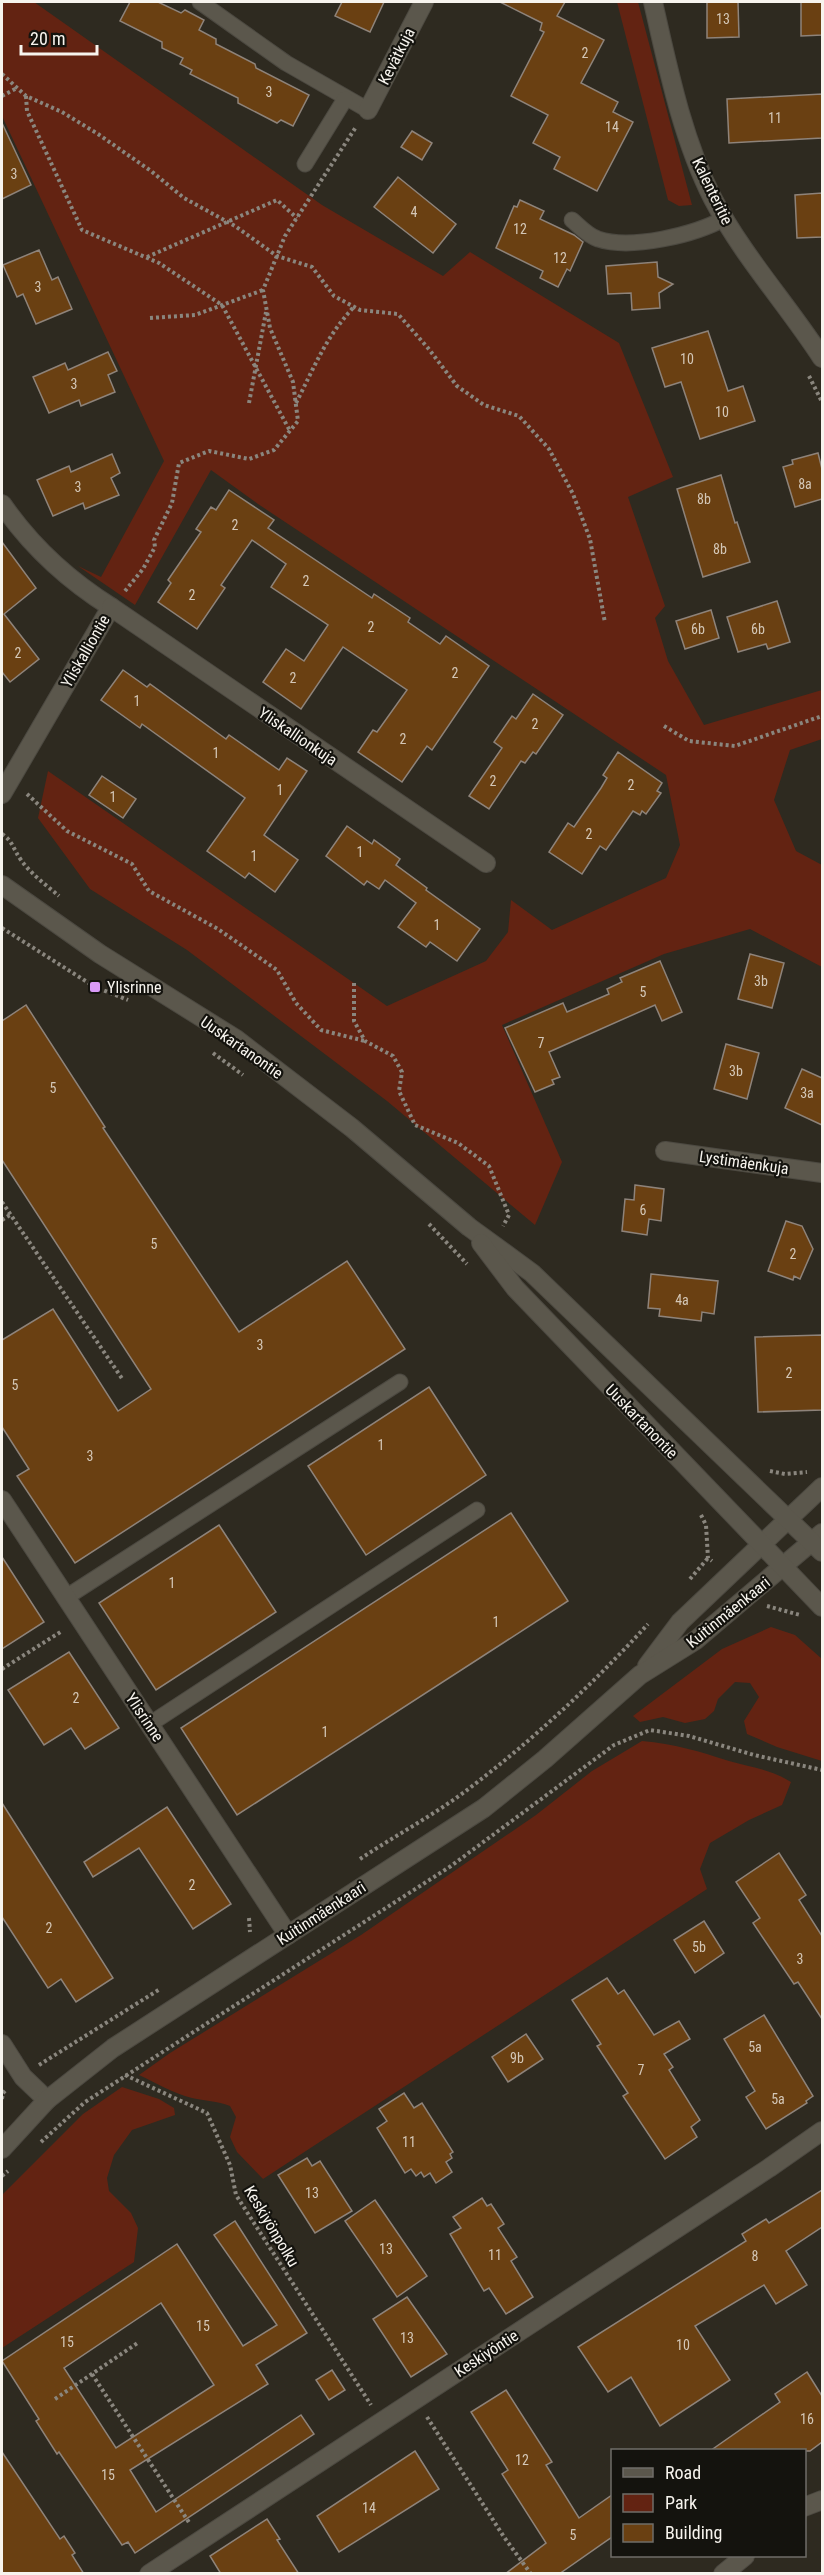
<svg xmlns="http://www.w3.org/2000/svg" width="824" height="2575" viewBox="0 0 824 2575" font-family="'Roboto Condensed',sans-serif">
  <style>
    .green { fill: #632312 }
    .building { fill: #6a4012; stroke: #8e837a; stroke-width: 1.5; fill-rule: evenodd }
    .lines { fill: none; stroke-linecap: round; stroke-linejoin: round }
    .service-casing { stroke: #4c4941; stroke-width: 17 }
    .minor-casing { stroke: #4c4941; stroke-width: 20 }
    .tertiary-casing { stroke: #4c4941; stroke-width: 20 }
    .secondary-casing { stroke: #4c4941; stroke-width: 20 }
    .path { stroke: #8a867e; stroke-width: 4; stroke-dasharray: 3 3; stroke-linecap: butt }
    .service { stroke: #5b574c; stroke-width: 15 }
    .minor { stroke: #5b574c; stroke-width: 18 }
    .tertiary { stroke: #5b574c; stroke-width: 18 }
    .secondary { stroke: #5b574c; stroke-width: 18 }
    .poi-dot { fill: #d99af7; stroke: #14130e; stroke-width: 2 }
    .labels { text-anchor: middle; stroke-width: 4.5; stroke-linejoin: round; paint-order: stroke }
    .number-label { font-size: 14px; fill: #d4c7b7 }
    .street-label { font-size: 16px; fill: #f7f4ee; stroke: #14130e }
    .poi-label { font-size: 16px; fill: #f7f4ee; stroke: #14130e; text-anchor: start }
  </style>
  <rect width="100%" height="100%" fill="#2e2a20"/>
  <g class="green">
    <polygon points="2,2 34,2 322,205 443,276 470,252 619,343 673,477 628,497 665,606 655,618 668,661 704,725 822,690 822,739 790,750 774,800 796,851 822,865 822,967 750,929 664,954 502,1025 562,1162 535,1225 387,1101 187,950 90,889 38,818 48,771 387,1006 486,961 508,932 511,900 552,930 666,878 680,845 666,775 258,504 211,470 135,605 78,566 101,577 164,461 2,116"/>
    <polygon points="617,2 638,2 692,205 679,206 668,200"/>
    <polygon points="771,1627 795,1635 822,1659 822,1761 777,1747 747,1734 744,1721 759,1697 750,1683 735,1682 718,1699 714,1711 705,1719 685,1723 663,1717 640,1722 633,1716 722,1649"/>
    <path d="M 642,1741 C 675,1744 698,1751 729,1761 C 753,1768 770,1769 791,1782 L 782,1805 L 749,1820 L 710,1843 L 700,1869 L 707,1889 L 263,2179 L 237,2152 L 230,2137 L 236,2117 L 230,2106 C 217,2101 205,2101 192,2098 C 173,2093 156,2083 139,2075 L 170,2053 L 361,1935 L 536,1815 L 592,1771 Z"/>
    <polygon points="122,2087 159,2099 174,2108 175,2115 132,2130 114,2155 107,2178 109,2191 131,2213 138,2228 134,2262 2,2348 2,2195 83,2114"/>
  </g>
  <g class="building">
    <polygon points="130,2 158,2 181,13 185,10 204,20 199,30 216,39 216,44 255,64 256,68 309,95 293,126 281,120 277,123 238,103 238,98 190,74 192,70 180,64 183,58 162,48 162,42 120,21"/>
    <polygon points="342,2 384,2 370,32 335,16"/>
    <polygon points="500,2 565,2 557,16 604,40 581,83 618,102 613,112 633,122 597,191 554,169 560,157 533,143 548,115 511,96 544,32 540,30 542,23"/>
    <polygon points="707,2 738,2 739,37 707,38"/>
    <polygon points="801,2 822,2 822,35 801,36"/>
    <polygon points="822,94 822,138 729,143 727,99"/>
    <polygon points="2,123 31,185 2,199"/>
    <polygon points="412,131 432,143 422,160 401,147"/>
    <polygon points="398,177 456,224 433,253 374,207"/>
    <polygon points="822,193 822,237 797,238 795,195"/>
    <polygon points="520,200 544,211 540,219 574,235 583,242 570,271 567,269 558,287 540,278 543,271 496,248 514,206 517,207"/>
    <polygon points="39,250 52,280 58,277 72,309 36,324 23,294 17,297 3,265"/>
    <polygon points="657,262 658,277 673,284 659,293 660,308 632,310 631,293 608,294 606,266"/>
    <polygon points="708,331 728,391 743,386 755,421 700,439 681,382 665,387 652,348"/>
    <polygon points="108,352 117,371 108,375 115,392 81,406 79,400 49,413 33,377 65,363 68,370"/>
    <polygon points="818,453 822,469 822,499 795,507 783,467 793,464 792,460"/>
    <polygon points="112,454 120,473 111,478 119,495 85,509 83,503 53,516 37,480 69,466 71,472"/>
    <polygon points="721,475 735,523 737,522 750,562 703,577 677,489"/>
    <polygon points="229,490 274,520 268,528 372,598 374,594 410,618 408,622 440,644 446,636 489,666 432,750 427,746 402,782 358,752 373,730 377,732 407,690 343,647 301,709 263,682 286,649 304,661 328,625 271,587 286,564 252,540 221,585 225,588 197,629 158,602 171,583 168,580 201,532 196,529 211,507 216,510"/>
    <polygon points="2,542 36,588 4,614 39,659 10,682 2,672"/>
    <polygon points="777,601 790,642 768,649 766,644 738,652 727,617"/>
    <polygon points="711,610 719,638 685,649 676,621"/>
    <polygon points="123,670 147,687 150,684 226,739 229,735 279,770 287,758 307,771 264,835 298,860 275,892 249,873 245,878 207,851 245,798 142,724 140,728 101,700"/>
    <polygon points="533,694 563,715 536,754 533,752 525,763 521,761 489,809 469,796 502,748 494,742 512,716 516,719"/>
    <polygon points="618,752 662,783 657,791 661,793 646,814 642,811 640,815 633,811 606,850 600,846 582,874 549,852 568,823 574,827 601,788 607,778 603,775"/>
    <polygon points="102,776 136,799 123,818 89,795"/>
    <polygon points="347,826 372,844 374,840 400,859 396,865 427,888 426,890 480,929 457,961 430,942 426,947 398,927 416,903 385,880 379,889 367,881 364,885 326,856"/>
    <polygon points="750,954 784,963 772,1008 738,999"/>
    <polygon points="660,961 682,1012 662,1021 655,1005 549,1052 560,1077 552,1080 554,1084 535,1092 505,1028 563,1003 567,1012 609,994 607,989 622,982 620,978"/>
    <polygon points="26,1005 105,1127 103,1128 239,1332 347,1261 405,1349 75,1563 17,1476 29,1469 2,1427 2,1340 53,1309 118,1411 151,1389 2,1160 2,1021"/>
    <polygon points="726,1044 759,1053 747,1099 714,1089"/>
    <polygon points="802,1069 822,1078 822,1125 785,1108"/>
    <polygon points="635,1185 664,1189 661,1221 649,1219 647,1235 622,1231 625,1199 634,1200"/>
    <polygon points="786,1221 802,1226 813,1249 800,1279 794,1276 793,1280 768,1271"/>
    <polygon points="651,1274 718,1281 714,1314 702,1312 701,1321 659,1316 660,1309 648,1308"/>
    <polygon points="822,1335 822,1410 758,1412 755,1337"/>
    <polygon points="429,1387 486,1475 366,1555 308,1466"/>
    <polygon points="511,1513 568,1601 237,1815 181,1728"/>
    <polygon points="219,1525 276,1612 156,1690 99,1603"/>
    <polygon points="2,1557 44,1622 2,1649"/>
    <polygon points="69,1652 119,1728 85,1749 71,1728 44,1745 8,1690"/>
    <polygon points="2,1803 113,1978 76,2002 61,1979 48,1988 2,1917"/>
    <polygon points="167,1807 231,1904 193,1929 139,1848 93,1877 84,1862"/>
    <polygon points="779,1853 806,1895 799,1900 822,1936 822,2019 798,1982 794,1984 753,1923 760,1918 736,1882"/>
    <polygon points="704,1921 724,1953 695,1973 674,1940"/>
    <polygon points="607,1978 618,1994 624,1990 654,2035 679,2021 690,2039 664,2054 673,2067 669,2070 700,2120 691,2127 697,2137 665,2159 623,2096 628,2093 597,2046 601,2044 572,2000"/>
    <polygon points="764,2015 813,2096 806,2101 807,2103 766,2129 746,2097 755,2091 724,2039"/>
    <polygon points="526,2034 543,2059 508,2082 492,2057"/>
    <polygon points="404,2093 414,2108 422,2103 453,2152 450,2154 452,2158 446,2162 452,2172 436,2183 430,2173 424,2177 421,2172 416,2176 411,2169 405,2173 377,2128 387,2121 379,2109"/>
    <polygon points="307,2158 312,2166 320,2161 352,2211 315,2233 278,2175"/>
    <polygon points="822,2190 822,2227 786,2251 807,2285 776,2304 764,2285 695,2326 730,2380 660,2426 631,2377 608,2392 578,2347 746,2241 742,2234 766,2219 769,2223"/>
    <polygon points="482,2198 487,2206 491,2204 504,2224 498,2228 517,2257 511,2261 533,2297 506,2314 489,2288 484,2291 450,2234 461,2228 453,2217"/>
    <polygon points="375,2200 427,2276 397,2297 345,2221"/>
    <path d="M 235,2221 L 307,2333 L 256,2365 L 268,2384 L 130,2470 L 156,2512 L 301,2415 L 314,2434 L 135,2553 L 128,2542 L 122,2545 L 59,2452 L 57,2454 L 36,2421 L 39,2419 L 2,2361 L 177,2244 L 243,2346 L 277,2325 L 214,2235 ZM 161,2303 L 214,2385 L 116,2448 L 64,2368 Z"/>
    <polygon points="407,2297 447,2354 411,2377 373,2319"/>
    <polygon points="332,2370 345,2390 329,2400 316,2380"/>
    <polygon points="807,2372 822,2396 822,2442 810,2451 710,2451 780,2402 775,2394"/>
    <polygon points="506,2390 552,2462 546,2465 579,2518 612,2495 612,2537 559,2574 505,2574 546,2543 502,2474 508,2470 471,2412"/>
    <polygon points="415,2451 439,2489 339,2552 317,2516"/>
    <polygon points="2,2452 60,2539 64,2536 75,2553 72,2555 84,2574 2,2574"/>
    <polygon points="267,2519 280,2539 277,2540 299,2574 221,2574 210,2556"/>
  </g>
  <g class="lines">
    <defs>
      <g id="service">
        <polyline points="200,2 286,63 368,110"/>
        <polyline points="305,164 345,99"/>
        <path d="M 572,220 C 579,226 588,236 598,239 C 631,250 695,235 725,218"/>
        <polyline points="65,1598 400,1382"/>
        <polyline points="150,1724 477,1510"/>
      </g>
      <g id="minor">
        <path d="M 653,2 C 668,68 682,138 713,199 C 743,256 787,304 822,358"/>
        <polyline points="368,110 424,2"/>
        <path d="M 2,504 C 31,546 68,580 111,607 L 2,794"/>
        <polyline points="111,607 486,863"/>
        <polyline points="665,1151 822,1173"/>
        <polyline points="2,1500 288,1935"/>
        <polyline points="2,2044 23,2077 47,2100"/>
        <polyline points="804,2507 822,2500"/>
        <polyline points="149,2574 769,2168 822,2131"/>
        <polyline points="723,2574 745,2556"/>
      </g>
      <g id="tertiary">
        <polyline points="647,1666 680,1622 822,1487"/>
        <polyline points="2,2149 47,2100 113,2048 484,1808 545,1759 640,1675 696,1640 822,1533"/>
      </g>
      <g id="secondary">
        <polyline points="2,885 100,954 236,1039 352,1128 469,1227 532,1273 822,1552"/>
        <polyline points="481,1243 515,1288 822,1607"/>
      </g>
    </defs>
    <use href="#service" class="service-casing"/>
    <use href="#minor" class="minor-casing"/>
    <use href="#tertiary" class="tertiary-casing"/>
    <use href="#secondary" class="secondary-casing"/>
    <g class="path">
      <polyline points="2,74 26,96 62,112 98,134 151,171 184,198 235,226 277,256 312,267 334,296 360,310 398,314 428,348 457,386 484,405 519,416 549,449 573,494 590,539 605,623"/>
      <polyline points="2,96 17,88"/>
      <polyline points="26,96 27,111 82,230 159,263 222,305 290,431"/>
      <polyline points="147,257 277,200 297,218"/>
      <polyline points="150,318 195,315 263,290"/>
      <polyline points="809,376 822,402"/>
      <polyline points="249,403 266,312"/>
      <path d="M 296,403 C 314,368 326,336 354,307"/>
      <polyline points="125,591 143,569 155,547 154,540 172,503 179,463 209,451 249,459 274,450 298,421 293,382 270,328 263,290 285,236 356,127"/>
      <polyline points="664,726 689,741 735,746 822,716"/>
      <polyline points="27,794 67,831 132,864 149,891 218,929 277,970 296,1003 321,1030 365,1041"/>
      <path d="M 2,834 C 13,841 13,849 21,860 C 31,874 46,885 59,896"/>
      <polyline points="2,928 95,987 128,1000"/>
      <polyline points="354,983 354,1021 365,1041 393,1056 402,1072 399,1091 415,1125 458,1143 489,1166 509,1215 503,1226"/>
      <polyline points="213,1053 243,1075"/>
      <polyline points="2,1202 123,1380"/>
      <polyline points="2,1220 10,1215"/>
      <polyline points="429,1224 467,1264"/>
      <polyline points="770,1471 785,1474 807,1472"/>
      <polyline points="701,1515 706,1525 708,1558 712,1561"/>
      <polyline points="690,1579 708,1558"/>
      <polyline points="767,1606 800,1615"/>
      <polyline points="2,1669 62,1631"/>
      <path d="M 360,1859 C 396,1835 436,1814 471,1787 C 534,1739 594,1683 648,1624"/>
      <polyline points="249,1918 250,1932"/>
      <polyline points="39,2065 160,1989"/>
      <polyline points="125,2075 207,2113 230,2165 236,2195 371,2405"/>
      <polyline points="2,2099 3,2093 7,2089"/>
      <polyline points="41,2142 85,2102 451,1866 614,1745 650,1730 689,1736 754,1755 822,1770"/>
      <polyline points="2,2176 8,2171"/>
      <polyline points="92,2374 190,2524"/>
      <polyline points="55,2399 139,2342"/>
      <polyline points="427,2417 504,2537 531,2574"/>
    </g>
    <use href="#service" class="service"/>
    <use href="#minor" class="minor"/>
    <use href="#tertiary" class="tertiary"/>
    <use href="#secondary" class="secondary"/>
  </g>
  <rect class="poi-dot" x="89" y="981" width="12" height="12" rx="3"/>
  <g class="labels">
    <g class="number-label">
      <text x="723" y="24">13</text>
      <text x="585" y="58">2</text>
      <text x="269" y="97">3</text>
      <text x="775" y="123">11</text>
      <text x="612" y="132">14</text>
      <text x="14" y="179">3</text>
      <text x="414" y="217">4</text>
      <text x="520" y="234">12</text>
      <text x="560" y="263">12</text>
      <text x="38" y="292">3</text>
      <text x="687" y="364">10</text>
      <text x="74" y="389">3</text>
      <text x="722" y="417">10</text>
      <text x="805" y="489">8a</text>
      <text x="78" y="492">3</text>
      <text x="704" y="504">8b</text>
      <text x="235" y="530">2</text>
      <text x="720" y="554">8b</text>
      <text x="306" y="586">2</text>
      <text x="192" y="600">2</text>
      <text x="371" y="632">2</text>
      <text x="698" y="634">6b</text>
      <text x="758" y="634">6b</text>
      <text x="18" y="658">2</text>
      <text x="455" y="678">2</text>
      <text x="293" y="683">2</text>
      <text x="137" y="706">1</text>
      <text x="535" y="729">2</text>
      <text x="403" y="744">2</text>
      <text x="216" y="758">1</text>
      <text x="493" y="786">2</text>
      <text x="631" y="790">2</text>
      <text x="280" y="795">1</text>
      <text x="113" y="802">1</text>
      <text x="589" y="839">2</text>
      <text x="360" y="857">1</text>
      <text x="254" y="861">1</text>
      <text x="437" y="930">1</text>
      <text x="761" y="986">3b</text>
      <text x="643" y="997">5</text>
      <text x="541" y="1048">7</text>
      <text x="736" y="1076">3b</text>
      <text x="53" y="1093">5</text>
      <text x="807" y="1098">3a</text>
      <text x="643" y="1215">6</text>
      <text x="154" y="1249">5</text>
      <text x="793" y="1259">2</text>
      <text x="682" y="1305">4a</text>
      <text x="260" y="1350">3</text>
      <text x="789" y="1378">2</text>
      <text x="15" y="1390">5</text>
      <text x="381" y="1450">1</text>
      <text x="90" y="1461">3</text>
      <text x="172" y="1588">1</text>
      <text x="496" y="1627">1</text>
      <text x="76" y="1703">2</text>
      <text x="325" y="1737">1</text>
      <text x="192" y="1890">2</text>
      <text x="49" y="1933">2</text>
      <text x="699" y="1952">5b</text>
      <text x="800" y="1964">3</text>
      <text x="755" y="2052">5a</text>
      <text x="517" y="2063">9b</text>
      <text x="641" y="2075">7</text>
      <text x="778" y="2104">5a</text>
      <text x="409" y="2147">11</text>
      <text x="312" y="2198">13</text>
      <text x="386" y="2254">13</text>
      <text x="495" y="2260">11</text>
      <text x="755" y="2261">8</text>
      <text x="203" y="2331">15</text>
      <text x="407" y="2343">13</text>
      <text x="67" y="2347">15</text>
      <text x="683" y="2350">10</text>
      <text x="807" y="2424">16</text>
      <text x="522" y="2465">12</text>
      <text x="108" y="2480">15</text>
      <text x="369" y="2513">14</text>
      <text x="573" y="2540">5</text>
    </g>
    <g class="street-label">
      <text transform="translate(396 56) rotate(-63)" y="6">Kevätkuja</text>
      <text transform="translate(713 191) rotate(64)" y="6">Kalenteritie</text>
      <text transform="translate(85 651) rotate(-60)" y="6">Yliskalliontie</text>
      <text transform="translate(298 736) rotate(34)" y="6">Yliskallionkuja</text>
      <text transform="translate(242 1047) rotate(35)" y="6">Uuskartanontie</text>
      <text transform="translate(744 1162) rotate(8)" y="6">Lystimäenkuja</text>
      <text transform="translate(642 1421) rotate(46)" y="6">Uuskartanontie</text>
      <text transform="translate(728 1612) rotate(-39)" y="6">Kuitinmäenkaari</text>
      <text transform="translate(145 1717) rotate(56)" y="6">Ylisrinne</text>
      <text transform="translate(321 1913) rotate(-33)" y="6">Kuitinmäenkaari</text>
      <text transform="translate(272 2226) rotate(59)" y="6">Keskiyönpolku</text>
      <text transform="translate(486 2353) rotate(-33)" y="6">Keskiyöntie</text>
    </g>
    <g class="poi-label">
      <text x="107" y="993">Ylisrinne</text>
    </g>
  </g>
  <rect width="824" height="2575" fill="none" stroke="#f7f4ee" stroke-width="6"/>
  <rect x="611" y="2449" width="195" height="108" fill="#14130e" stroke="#6f6d68" stroke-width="1.5"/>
  <rect x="623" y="2468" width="30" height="9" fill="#5b574c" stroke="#6f6d68" stroke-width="1.5"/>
  <text x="665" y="2479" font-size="18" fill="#f7f4ee">Road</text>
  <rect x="623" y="2494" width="30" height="18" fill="#632312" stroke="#6f6d68" stroke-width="1.5"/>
  <text x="665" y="2509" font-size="18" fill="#f7f4ee">Park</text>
  <rect x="623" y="2524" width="30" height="18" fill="#6a4012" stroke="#6f6d68" stroke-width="1.5"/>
  <text x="665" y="2539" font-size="18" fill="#f7f4ee">Building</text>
  <path d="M21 45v9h76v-9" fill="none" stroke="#f7f4ee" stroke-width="3"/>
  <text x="30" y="45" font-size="18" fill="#f7f4ee" stroke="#14130e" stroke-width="4.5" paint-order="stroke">20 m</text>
</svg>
